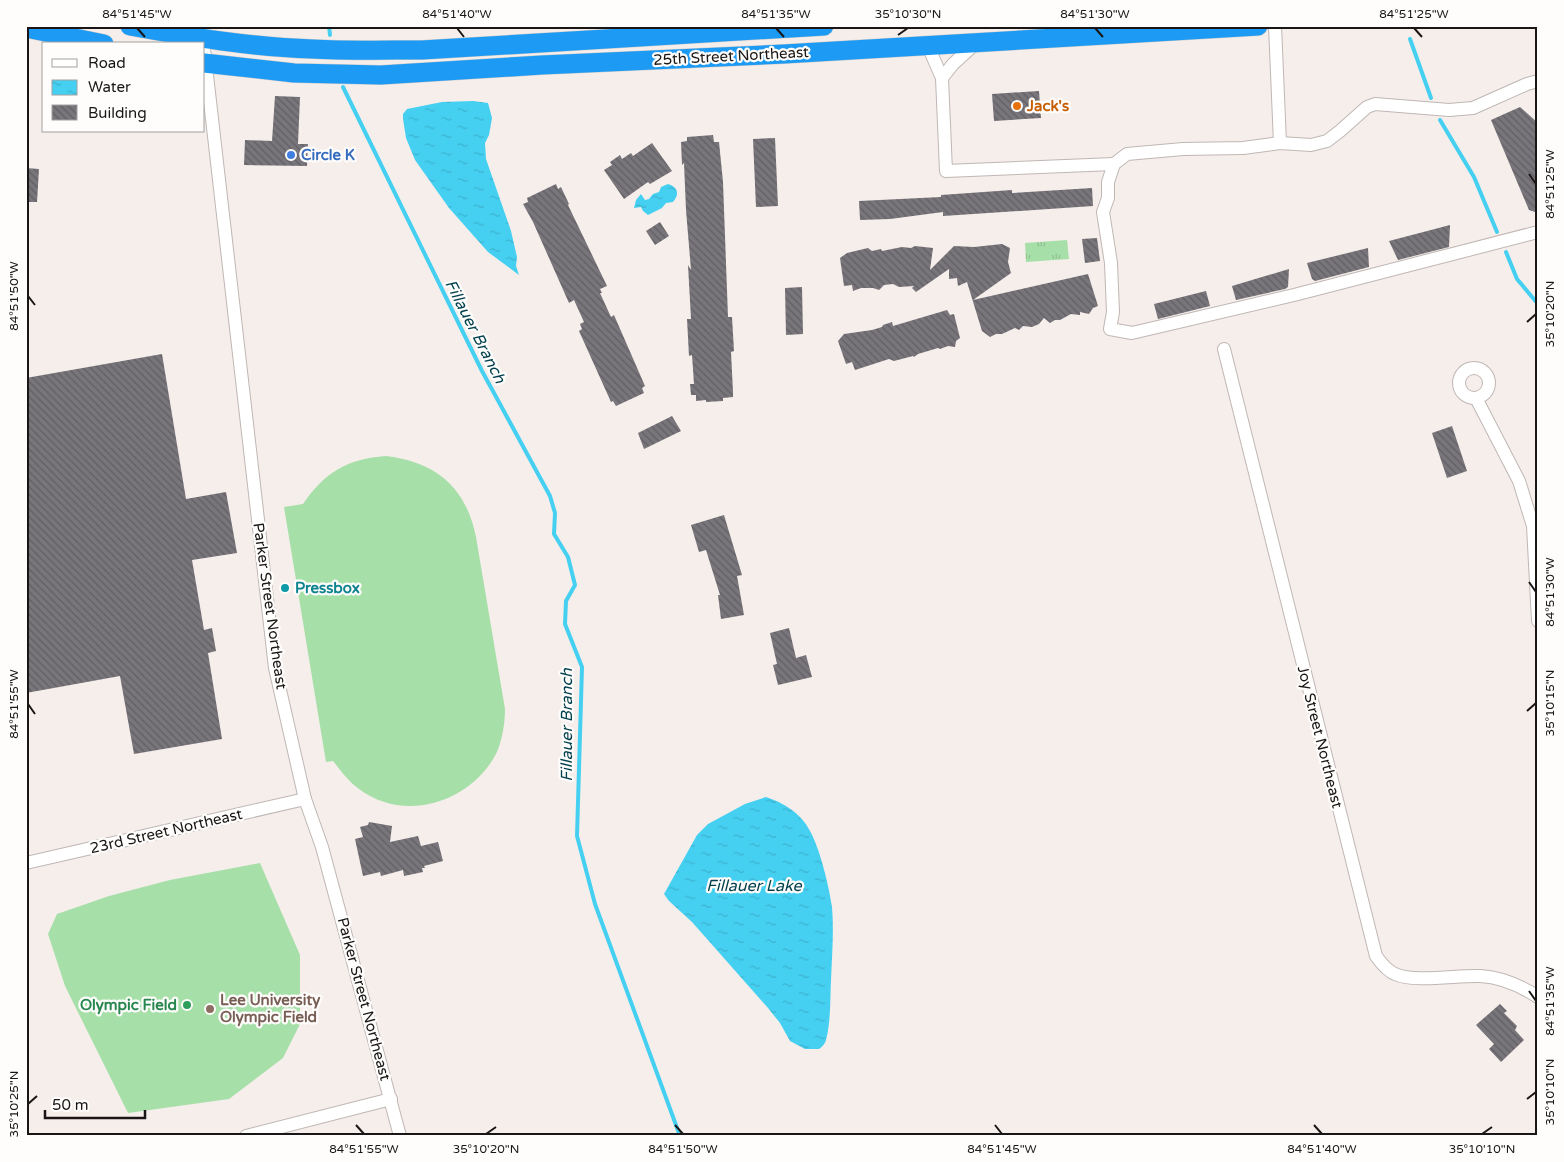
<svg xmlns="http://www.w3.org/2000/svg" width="1564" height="1162" viewBox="0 0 1564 1162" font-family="'Varela Round',sans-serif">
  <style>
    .grass { fill: #a7dfa9 }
    .park { fill: url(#park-tufts) }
    .water { fill: url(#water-ripples) }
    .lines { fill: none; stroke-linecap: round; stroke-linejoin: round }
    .stream { stroke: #45d0f1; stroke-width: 4 }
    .building { fill: url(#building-back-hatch) }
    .minor-casing { stroke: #bfb7b4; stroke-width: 14 }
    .highway-casing { stroke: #ccc; stroke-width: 20 }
    .minor { stroke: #fff; stroke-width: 12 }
    .highway { stroke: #1d9bf4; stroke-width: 19 }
    .ticks { fill: none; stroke: #191615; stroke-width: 2 }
    .food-dot { fill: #e8710a; stroke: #fefdfc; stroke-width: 2 }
    .shop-dot { fill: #3f7fe0; stroke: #fefdfc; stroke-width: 2 }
    .culture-dot { fill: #0f9aa8; stroke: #fefdfc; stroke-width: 2 }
    .leisure-dot { fill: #2e9e5b; stroke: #fefdfc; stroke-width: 2 }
    .education-dot { fill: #8d6e63; stroke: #fefdfc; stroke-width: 2 }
    .labels { text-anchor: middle; stroke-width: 4.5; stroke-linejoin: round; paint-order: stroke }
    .street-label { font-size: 15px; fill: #191615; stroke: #fefdfc }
    .food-label { font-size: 15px; font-weight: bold; fill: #c56008; stroke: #fefdfc; text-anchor: start }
    .shop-label { font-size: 15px; font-weight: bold; fill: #366cbe; stroke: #fefdfc; text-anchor: start }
    .culture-label { font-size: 15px; font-weight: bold; fill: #0d838f; stroke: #fefdfc; text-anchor: start }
    .education-label { font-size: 15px; font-weight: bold; fill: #785e54; stroke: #fefdfc; text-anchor: start }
    .leisure-label { font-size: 15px; font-weight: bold; fill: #27864d; stroke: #fefdfc; text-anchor: end }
    .water-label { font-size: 16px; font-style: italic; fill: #003f4c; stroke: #fefdfc }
    .neatline { fill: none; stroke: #191615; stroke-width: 2 }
    .ticks-label { font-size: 12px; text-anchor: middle; fill: #191615 }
  </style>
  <defs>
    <pattern id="park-tufts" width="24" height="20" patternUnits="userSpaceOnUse" patternTransform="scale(1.25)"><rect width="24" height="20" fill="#a7dfa9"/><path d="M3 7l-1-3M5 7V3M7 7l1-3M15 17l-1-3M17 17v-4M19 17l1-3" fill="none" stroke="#8fbf91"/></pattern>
    <pattern id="water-ripples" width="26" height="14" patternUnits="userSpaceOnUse" patternTransform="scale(1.25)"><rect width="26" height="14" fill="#45d0f1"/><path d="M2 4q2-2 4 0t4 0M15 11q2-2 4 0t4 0" fill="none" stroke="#3cb2ce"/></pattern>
    <pattern id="building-back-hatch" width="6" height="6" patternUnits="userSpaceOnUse" patternTransform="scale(1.25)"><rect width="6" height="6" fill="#78757b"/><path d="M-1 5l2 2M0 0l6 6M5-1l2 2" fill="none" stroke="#625f64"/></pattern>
  </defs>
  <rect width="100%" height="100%" fill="#f6eeeb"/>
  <g class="grass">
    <path d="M 386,456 C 436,462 466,487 476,537 L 505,709 C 505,724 502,741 496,754 C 470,803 404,823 359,789 C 348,781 341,771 333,761 L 326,762 L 284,507 L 303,504 C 325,472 347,459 386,456 Z"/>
    <polygon points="260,863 300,955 300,1024 283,1058 229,1099 128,1113 65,986 48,934 57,914 109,896 170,880"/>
  </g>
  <polygon class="park" points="1067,240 1069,259 1026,262 1025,243"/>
  <g class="water">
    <polygon points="473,101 488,103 492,118 489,135 485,143 486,159 511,231 517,257 516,266 519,275 488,252 449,208 415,160 406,138 403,119 403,114 407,109 442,102"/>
    <path d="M 668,184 C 678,187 680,194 673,202 L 666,203 L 662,208 L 648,215 L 643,211 L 641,207 L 634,208 L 636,200 L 641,194 L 645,200 L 649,199 L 653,194 L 659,192 L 661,187 Z"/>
    <path d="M 766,797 C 784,803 801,813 810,831 C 820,849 829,886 832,907 C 834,931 832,956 831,980 C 830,999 831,1021 826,1040 C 825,1044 822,1047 819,1049 L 805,1049 L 790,1041 L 780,1023 L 768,1008 L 692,922 L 669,901 L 664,894 L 697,835 L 708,824 L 745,804 Z"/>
  </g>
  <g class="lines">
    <g class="stream">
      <polyline points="329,26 330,35"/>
      <polyline points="1410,39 1431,98"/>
      <polyline points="343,87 482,371 550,496 555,513 554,534 568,557 575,585 566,601 565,624 582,667 577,836 595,904 680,1136"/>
      <polyline points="1440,120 1474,177 1497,232"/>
      <polyline points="1506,252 1517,279 1538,304"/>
    </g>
  </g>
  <g class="building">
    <polygon points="1039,91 1041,118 994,121 992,94"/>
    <polygon points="275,96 300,97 298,144 308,144 307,166 244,165 245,140 272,141"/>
    <polygon points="1520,107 1538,123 1538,213 1529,210 1491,120"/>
    <polygon points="713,135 714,142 719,142 723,182 728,317 732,317 734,351 731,352 733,392 733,397 723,398 723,401 706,402 706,400 696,401 696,395 691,395 690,384 694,384 692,355 689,356 687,319 691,319 688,265 691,270 686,210 684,163 682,165 681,142 687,141 687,137"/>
    <polygon points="775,138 778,206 756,207 753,139"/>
    <polygon points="652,143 672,171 650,184 648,182 624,199 604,170 612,165 610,162 620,155 622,159 631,153 633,156"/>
    <polygon points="26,168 39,169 37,202 26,202"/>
    <polygon points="556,184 558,189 561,187 569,204 568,205 607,286 600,289 602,293 600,293 611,317 614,315 645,386 642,388 644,393 616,406 613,401 611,402 579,331 582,329 580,324 584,322 574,300 569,303 533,222 523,204 528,202 527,198"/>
    <polygon points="1092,188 1093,206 943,216 943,212 890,219 860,220 859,201 941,197 941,195 1012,190 1012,193"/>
    <polygon points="660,222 669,236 655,245 646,231"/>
    <polygon points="1450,225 1449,247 1398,260 1389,241"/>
    <polygon points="1097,238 1100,261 1085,263 1082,239"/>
    <polygon points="1002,244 1010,248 1008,262 1011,273 973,300 1088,274 1098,306 1093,308 1089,314 1080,312 1080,315 1071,314 1060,320 1055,320 1050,323 1044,318 1039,324 1032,327 1023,326 1019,330 1015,328 1002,334 996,334 990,337 982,331 967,282 958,286 957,278 949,279 949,269 916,292 912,288 914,286 899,287 893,284 884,285 879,290 873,288 861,288 853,291 852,285 844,286 840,258 847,253 868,248 872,251 881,249 882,251 902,247 911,248 915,246 933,248 930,270 954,246 974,247"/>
    <polygon points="1368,248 1369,267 1315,281 1312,279 1307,263"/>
    <polygon points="1289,269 1288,287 1285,289 1236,300 1232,286"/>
    <polygon points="802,287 803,334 786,335 785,288"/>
    <polygon points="1206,291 1210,306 1158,319 1154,304"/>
    <polygon points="947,310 950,315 954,314 960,338 956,341 955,347 948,346 940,349 938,348 918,354 914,357 913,356 894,361 889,359 855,370 852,362 846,364 838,341 844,334 872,330 882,327 883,325 892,322 893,326"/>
    <polygon points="162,354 186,499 226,492 237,553 192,560 204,630 212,628 216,651 208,653 222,739 134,754 120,676 26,693 26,378"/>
    <polygon points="672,416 681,431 644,449 638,433"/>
    <polygon points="1452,426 1467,471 1447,478 1432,433"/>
    <polygon points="724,515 742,575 737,576 744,615 721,619 718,595 720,595 706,550 699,552 691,525"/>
    <polygon points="789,628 796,658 806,655 812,677 778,685 773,665 777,664 770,633"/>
    <polygon points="369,822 392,826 390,842 418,836 421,846 438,842 443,861 424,866 425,868 422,868 423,872 404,876 403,870 381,876 380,872 363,876 355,839 363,837 360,827 368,825"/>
    <polygon points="1500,1004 1507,1011 1504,1013 1517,1026 1515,1030 1524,1040 1501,1062 1489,1049 1494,1044 1476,1025"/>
  </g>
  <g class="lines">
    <defs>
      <g id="minor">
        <polyline points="1275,26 1280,143"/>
        <polyline points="928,46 942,78 946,171 1114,164"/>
        <polyline points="204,49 275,668 305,799 322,847 400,1136"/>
        <polyline points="942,78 953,64 976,43"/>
        <polyline points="1538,81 1527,84 1473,108 1449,110 1375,104 1367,107 1340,131 1327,141 1311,145 1280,143 1243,148 1183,149 1127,154 1114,164 1108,182 1108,198 1103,212 1111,263 1113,312 1110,329 1132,333 1294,295 1538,232"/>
        <path d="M 1224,349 L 1376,956 C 1381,963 1387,971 1395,974 C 1414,983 1458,975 1480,976 C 1500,977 1521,986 1538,997"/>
        <circle cx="1474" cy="383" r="15"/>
        <polyline points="1476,398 1519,481 1533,526 1538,621"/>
        <polyline points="26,863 305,799"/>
        <polyline points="246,1136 391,1099"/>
      </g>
      <g id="highway">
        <path d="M 130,26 C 190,37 251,47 312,49 C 348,51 386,50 422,50 L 824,26"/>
        <polyline points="26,28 104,44"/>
        <polyline points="204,63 294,73 381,75 542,65 784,54 1258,26"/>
      </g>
    </defs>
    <use href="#minor" class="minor-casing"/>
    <use href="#highway" class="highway-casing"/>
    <use href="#minor" class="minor"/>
    <use href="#highway" class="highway"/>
  </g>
  <path class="ticks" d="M 137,28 L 145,37M 457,28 L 464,37M 776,28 L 784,37M 1095,28 L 1103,37M 1414,28 L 1422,37M 898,35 L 908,28M 1529,174 L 1536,184M 28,296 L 35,305M 1527,322 L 1536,314M 1529,582 L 1536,592M 28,704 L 35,714M 1527,711 L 1536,703M 1529,991 L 1536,1001M 1527,1099 L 1536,1092M 28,1104 L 37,1096M 356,1125 L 364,1134M 675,1125 L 683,1134M 995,1125 L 1002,1134M 1314,1125 L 1322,1134M 486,1134 L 496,1127M 1482,1134 L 1492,1127"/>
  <circle class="food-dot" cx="1017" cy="106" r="5"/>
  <circle class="shop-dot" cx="291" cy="155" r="5"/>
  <circle class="culture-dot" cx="285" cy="588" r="5"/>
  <circle class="leisure-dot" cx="187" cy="1005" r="5"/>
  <circle class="education-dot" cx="210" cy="1009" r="5"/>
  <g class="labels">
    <g class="street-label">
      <text transform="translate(731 56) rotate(-3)" y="5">25th Street Northeast</text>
      <text transform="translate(270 606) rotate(82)" y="5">Parker Street Northeast</text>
      <text transform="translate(1320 737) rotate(76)" y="5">Joy Street Northeast</text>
      <text transform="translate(166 831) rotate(-13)" y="5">23rd Street Northeast</text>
      <text transform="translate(364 999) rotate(75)" y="5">Parker Street Northeast</text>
    </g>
    <g class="food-label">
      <text x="1027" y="111">Jack's</text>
    </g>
    <g class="shop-label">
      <text x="301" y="160">Circle K</text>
    </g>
    <g class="culture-label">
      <text x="295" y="593">Pressbox</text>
    </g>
    <g class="education-label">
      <text x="220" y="1005">Lee University<tspan x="220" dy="17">Olympic Field</tspan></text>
    </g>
    <g class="leisure-label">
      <text x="177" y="1010">Olympic Field</text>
    </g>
    <g class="water-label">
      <text transform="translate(476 331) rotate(63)" y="6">Fillauer Branch</text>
      <text transform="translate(566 725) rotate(-90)" y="6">Fillauer Branch</text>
      <text x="754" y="891">Fillauer Lake</text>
    </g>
  </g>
  <rect width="1564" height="1162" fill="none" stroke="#fefdfc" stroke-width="55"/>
  <rect x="42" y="42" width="162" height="90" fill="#fefdfc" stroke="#a2a1a0"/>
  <rect x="52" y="59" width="25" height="8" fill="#ffffff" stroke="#a2a1a0"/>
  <text x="88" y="68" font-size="15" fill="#191615">Road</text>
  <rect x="52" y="80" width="25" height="15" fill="url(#water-ripples)" stroke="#a2a1a0"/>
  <text x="88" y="92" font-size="15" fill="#191615">Water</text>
  <rect x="52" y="105" width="25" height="15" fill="url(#building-back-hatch)" stroke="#a2a1a0"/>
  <text x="88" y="118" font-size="15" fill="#191615">Building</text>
  <path d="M45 1110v8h100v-8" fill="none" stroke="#191615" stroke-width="2.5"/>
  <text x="52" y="1110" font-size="15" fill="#191615" stroke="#fefdfc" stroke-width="4" paint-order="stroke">50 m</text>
  <rect x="28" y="28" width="1508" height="1106" class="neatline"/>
  <g class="ticks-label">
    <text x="137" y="18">84°51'45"W</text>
    <text x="457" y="18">84°51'40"W</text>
    <text x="776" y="18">84°51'35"W</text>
    <text x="908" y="18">35°10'30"N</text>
    <text x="1095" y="18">84°51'30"W</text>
    <text x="1414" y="18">84°51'25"W</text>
    <text transform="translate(1550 184) rotate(-90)" y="4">84°51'25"W</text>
    <text transform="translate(14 296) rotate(-90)" y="4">84°51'50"W</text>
    <text transform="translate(1550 314) rotate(-90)" y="4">35°10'20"N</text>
    <text transform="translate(1550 592) rotate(-90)" y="4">84°51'30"W</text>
    <text transform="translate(1550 703) rotate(-90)" y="4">35°10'15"N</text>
    <text transform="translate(14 704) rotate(-90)" y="4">84°51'55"W</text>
    <text transform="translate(1550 1001) rotate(-90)" y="4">84°51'35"W</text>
    <text transform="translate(1550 1092) rotate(-90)" y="4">35°10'10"N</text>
    <text transform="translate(14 1104) rotate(-90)" y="4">35°10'25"N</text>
    <text x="364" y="1153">84°51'55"W</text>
    <text x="486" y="1153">35°10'20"N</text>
    <text x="683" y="1153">84°51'50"W</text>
    <text x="1002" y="1153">84°51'45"W</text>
    <text x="1322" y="1153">84°51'40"W</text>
    <text x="1482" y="1153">35°10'10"N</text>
  </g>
</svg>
